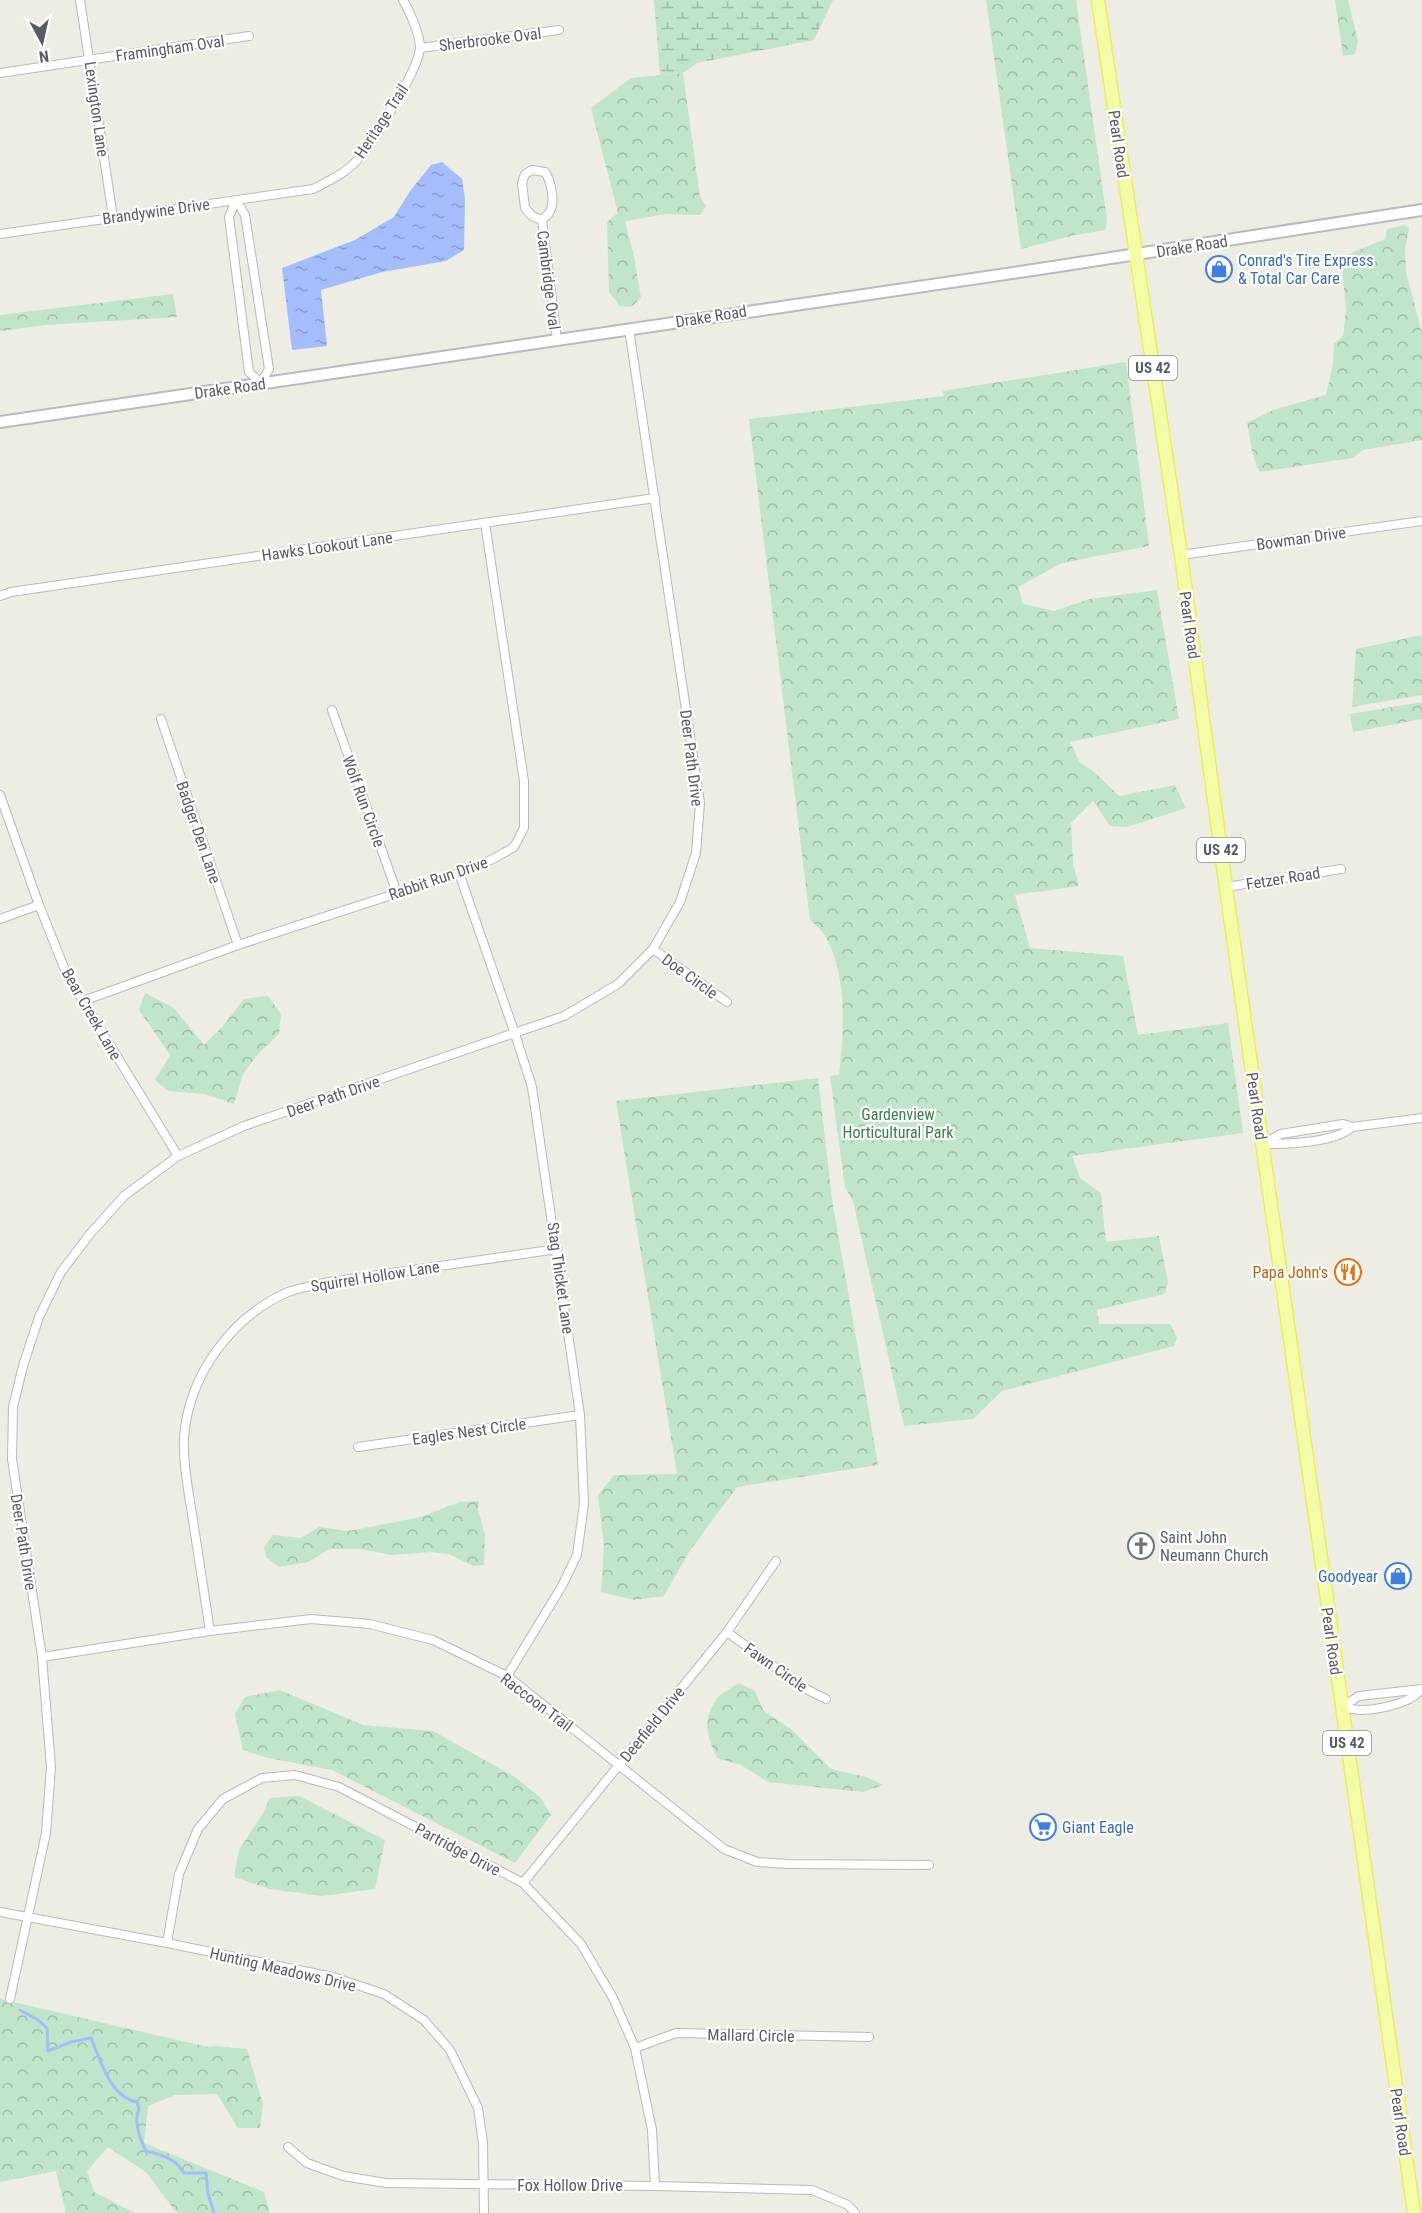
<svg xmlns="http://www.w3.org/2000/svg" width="1422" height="2213" viewBox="0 0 1422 2213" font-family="'Roboto Condensed',sans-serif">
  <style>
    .forest { fill: url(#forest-crowns) }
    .wetland { fill: url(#wetland-marsh) }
    .water { fill: url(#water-ripples) }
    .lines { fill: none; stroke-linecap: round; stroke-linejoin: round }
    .stream { stroke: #a3bdfd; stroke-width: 3 }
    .street-casing { stroke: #b8b9bf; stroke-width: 10 }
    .secondary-casing { stroke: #b8b9c1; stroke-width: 14 }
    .primary-casing { stroke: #eeed5c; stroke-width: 15 }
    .street { stroke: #fff; stroke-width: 8 }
    .secondary { stroke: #fff; stroke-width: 10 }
    .primary { stroke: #f3fda8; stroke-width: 12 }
    .labels { text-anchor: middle; stroke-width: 4.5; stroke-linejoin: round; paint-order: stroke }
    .shield { fill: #fff; stroke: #8c8d92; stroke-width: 1.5 }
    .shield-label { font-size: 15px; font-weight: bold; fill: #5b5c63 }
    .street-label { font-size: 16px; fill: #5b5c63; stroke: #fff }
    .shop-label { font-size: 16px; fill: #366cbe; stroke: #fff; text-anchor: start }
    .park-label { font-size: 16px; fill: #36804e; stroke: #fff }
    .food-label { font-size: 16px; fill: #c56008; stroke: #fff; text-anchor: end }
    .worship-label { font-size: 16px; fill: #5b616d; stroke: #fff; text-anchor: start }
  </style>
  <defs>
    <pattern id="forest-crowns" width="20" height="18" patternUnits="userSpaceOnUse" patternTransform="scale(1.5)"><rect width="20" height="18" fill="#c0e5ca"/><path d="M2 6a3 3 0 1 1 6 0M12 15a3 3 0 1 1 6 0" fill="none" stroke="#9fbda8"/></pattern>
    <pattern id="wetland-marsh" width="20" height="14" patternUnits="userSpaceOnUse" patternTransform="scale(1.5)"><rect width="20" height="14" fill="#c0e5ca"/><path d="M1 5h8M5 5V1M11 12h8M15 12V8" fill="none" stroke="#9fbda8"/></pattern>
    <pattern id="water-ripples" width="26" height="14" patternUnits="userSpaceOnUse" patternTransform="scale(1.5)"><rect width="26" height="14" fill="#a3bdfd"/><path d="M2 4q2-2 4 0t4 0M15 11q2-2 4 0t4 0" fill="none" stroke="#889dd0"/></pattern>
  </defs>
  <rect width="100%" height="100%" fill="#edede3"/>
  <g class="forest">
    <polygon points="986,0 1076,0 1107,220 1105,230 1075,235 1021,249"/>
    <polygon points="1335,0 1348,0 1358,41 1355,54 1343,56"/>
    <polygon points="683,73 700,197 706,206 700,215 666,214 625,221 634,257 641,298 631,307 620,306 609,292 607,222 618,213 591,108 631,78"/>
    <path d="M 1405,225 L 1409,228 L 1405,248 L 1406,272 L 1422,333 L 1422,440 L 1363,450 L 1353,458 L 1260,472 C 1251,457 1251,440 1247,423 L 1273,410 L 1326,395 L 1333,365 L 1334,344 L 1343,336 L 1346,310 L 1341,257 L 1385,239 L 1387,229 Z"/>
    <polygon points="173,294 177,317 45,325 0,331 0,315"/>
    <path d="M 1126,362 L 1149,546 L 1062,563 L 1018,587 L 1023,604 L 1054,611 L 1090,599 L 1157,590 L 1179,719 L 1070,742 L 1080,763 L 1092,770 L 1119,796 L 1175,785 L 1186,808 L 1127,827 L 1110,826 L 1093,801 L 1071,823 L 1073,863 L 1079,886 L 1015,895 L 1030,948 L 1123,956 L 1138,1035 L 1228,1023 L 1243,1133 L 1072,1156 L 1080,1178 L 1101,1193 L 1106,1242 L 1159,1236 L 1168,1283 L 1164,1294 L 1097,1310 L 1099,1324 L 1170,1324 L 1177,1338 L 1174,1346 L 1002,1391 L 973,1419 L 904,1426 L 853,1201 L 845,1187 L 830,1076 L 839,1075 C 844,1032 848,970 823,933 C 820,928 815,924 810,920 L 749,419 L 944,396 L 943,391 Z"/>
    <polygon points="1422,635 1422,695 1352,707 1356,649"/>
    <polygon points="1422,702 1422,719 1353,732 1350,714"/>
    <polygon points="145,993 174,1008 204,1045 222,1027 244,999 268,996 281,1014 279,1034 257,1055 243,1074 234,1104 204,1094 168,1091 155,1080 170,1055 139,1010"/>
    <polygon points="818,1078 832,1199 878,1465 737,1487 689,1552 664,1596 634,1600 601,1592 604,1546 598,1495 614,1475 677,1474 616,1101"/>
    <polygon points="479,1501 478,1509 485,1535 484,1565 473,1566 449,1554 431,1552 391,1555 361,1549 330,1549 308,1562 279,1567 266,1557 264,1547 273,1535 301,1538 319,1527 347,1531 381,1525 420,1517 460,1502"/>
    <path d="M 739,1683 L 755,1691 L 763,1710 L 792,1730 L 831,1769 L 866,1777 L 883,1785 L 863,1792 L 768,1782 L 741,1765 L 717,1758 C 708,1738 701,1721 716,1700 C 720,1693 732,1688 739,1683 Z"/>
    <polygon points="280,1690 363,1725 433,1731 515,1777 541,1798 551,1815 515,1863 332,1770 264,1757 243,1750 235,1714 245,1697"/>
    <polygon points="299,1796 385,1840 375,1889 322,1896 270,1889 234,1877 239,1850 264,1812 269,1798"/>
    <polygon points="0,1999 208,2047 214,2046 247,2049 263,2105 260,2128 238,2128 217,2094 175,2095 148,2106 144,2143 264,2192 270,2213 179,2213 175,2211 147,2173 108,2147 87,2171 94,2192 135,2213 66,2213 56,2171 0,2182"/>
  </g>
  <polygon class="wetland" points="654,0 833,0 814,40 697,63 683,73 660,75"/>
  <polygon class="water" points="442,162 462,179 465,199 464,250 446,261 382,272 321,290 327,346 292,350 282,268 355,240 394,217 410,191 431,165"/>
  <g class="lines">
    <path class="stream" d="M 20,2010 L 38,2020 L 47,2028 L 48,2051 L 71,2042 L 91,2038 C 101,2061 110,2097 137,2102 L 139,2109 C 133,2122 140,2139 146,2151 C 162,2155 175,2158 184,2173 L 206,2173 L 208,2193 L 214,2213"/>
    <defs>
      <g id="street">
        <polyline points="80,0 113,217"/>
        <polyline points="420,48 559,30"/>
        <polyline points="0,73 249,36"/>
        <polygon points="236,200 245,215 269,369 261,383 249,372 229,217"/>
        <path d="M 542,220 L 532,216 L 525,208 L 522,183 L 525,174 L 532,170 L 545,172 C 551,181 556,203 549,213 C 547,216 544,218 542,220 L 557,340"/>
        <path d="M 0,234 L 313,189 C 329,181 348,172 359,158 C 374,140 419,69 420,48 C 420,34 410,12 403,0"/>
        <polyline points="1181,555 1422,521"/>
        <polyline points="0,596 11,592 655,498"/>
        <polyline points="332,710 397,893"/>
        <polyline points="161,719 238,945"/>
        <polyline points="0,795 39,905 67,975 178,1156"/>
        <polyline points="459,873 515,1034 532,1087 580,1415 584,1503 577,1555 562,1586 507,1676"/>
        <polyline points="1226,887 1341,869"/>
        <polyline points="0,919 39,905"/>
        <polyline points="653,949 727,1002"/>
        <polyline points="83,1001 238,945 459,873 493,859 514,847 524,828 524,781 485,523"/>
        <polyline points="1262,1144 1281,1134 1343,1124 1352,1127 1422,1118"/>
        <path d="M 1265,1144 C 1289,1144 1335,1143 1352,1127"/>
        <polyline points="358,1447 580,1415"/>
        <path d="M 210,1631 C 204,1592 198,1553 192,1514 C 188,1489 183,1463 184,1437 C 189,1375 231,1317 288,1292 C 299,1288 312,1286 323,1283 L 557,1249"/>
        <polyline points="727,1632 804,1688 826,1699"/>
        <polyline points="42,1657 210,1631 311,1619 370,1624 433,1640 507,1676 724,1849 757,1862 788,1864 929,1865"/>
        <path d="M 1342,1707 C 1348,1708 1355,1710 1361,1710 C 1377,1710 1413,1703 1421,1689"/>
        <polyline points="1342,1707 1359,1696 1422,1689"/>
        <polyline points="523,1883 727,1632 776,1561"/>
        <polyline points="0,1912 167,1943 333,1977 384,1994 424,2020 450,2050 478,2108 483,2143 484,2213"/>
        <polyline points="167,1943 179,1874 198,1829 223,1799 262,1778 295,1775 339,1787 523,1883 581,1944 613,1998 635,2048 652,2130 655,2186"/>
        <polyline points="10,1999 46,1833 51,1767 42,1657 12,1459 13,1407 23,1366 39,1317 61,1272 90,1234 124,1196 178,1156 244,1126 564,1016 618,984 653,949 680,902 696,853 700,803 629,329"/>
        <polyline points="635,2048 676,2033 869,2037"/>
        <polyline points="288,2147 307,2163 343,2176 386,2183 655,2186 812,2190 848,2205 855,2213"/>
      </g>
      <polyline id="secondary" points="0,422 1033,270 1422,210"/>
      <polyline id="primary" points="1098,0 1181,555 1225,881 1414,2213"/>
    </defs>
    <use href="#street" class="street-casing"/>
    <use href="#secondary" class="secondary-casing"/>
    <use href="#primary" class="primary-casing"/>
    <use href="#street" class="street"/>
    <use href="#secondary" class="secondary"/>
    <use href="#primary" class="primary"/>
  </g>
  <defs>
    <symbol id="shop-ring" viewBox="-11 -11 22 22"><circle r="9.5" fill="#fff" stroke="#3f7fe0" stroke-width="1.5"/><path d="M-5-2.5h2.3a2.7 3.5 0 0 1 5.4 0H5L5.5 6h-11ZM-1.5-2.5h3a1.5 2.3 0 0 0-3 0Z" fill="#3f7fe0"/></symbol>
    <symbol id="restaurant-ring" viewBox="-11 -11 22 22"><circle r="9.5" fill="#fff" stroke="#e8710a" stroke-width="1.5"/><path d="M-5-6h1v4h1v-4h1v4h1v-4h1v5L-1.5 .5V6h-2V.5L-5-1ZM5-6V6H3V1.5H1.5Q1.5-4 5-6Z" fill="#e8710a"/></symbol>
    <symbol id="church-ring" viewBox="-11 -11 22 22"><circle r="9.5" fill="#fff" stroke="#6b7280" stroke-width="1.5"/><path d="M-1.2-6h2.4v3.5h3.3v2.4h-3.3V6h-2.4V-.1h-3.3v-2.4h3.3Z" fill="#6b7280"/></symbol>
    <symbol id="supermarket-ring" viewBox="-11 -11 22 22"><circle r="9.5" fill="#fff" stroke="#3f7fe0" stroke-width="1.5"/><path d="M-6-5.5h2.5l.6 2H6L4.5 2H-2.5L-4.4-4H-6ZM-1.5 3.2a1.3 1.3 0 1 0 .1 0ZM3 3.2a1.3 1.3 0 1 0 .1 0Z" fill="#3f7fe0"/></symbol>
  </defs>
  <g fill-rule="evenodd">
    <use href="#shop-ring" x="1204" y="254" width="30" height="30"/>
    <use href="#restaurant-ring" x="1333" y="1257" width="30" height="30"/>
    <use href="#church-ring" x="1126" y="1531" width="30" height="30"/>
    <use href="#shop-ring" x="1383" y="1561" width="30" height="30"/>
    <use href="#supermarket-ring" x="1028" y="1812" width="30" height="30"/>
  </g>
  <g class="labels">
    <g class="shield">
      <rect x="1129" y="356" width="48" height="24" rx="4.5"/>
      <rect x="1197" y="838" width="48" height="24" rx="4.5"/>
      <rect x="1323" y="1731" width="48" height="24" rx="4.5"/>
    </g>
    <g class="shield-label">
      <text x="1153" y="373">US 42</text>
      <text x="1221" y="855">US 42</text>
      <text x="1347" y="1748">US 42</text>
    </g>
    <g class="street-label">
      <text transform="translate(490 39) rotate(-7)" y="6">Sherbrooke Oval</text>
      <text transform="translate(170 48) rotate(-8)" y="6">Framingham Oval</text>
      <text transform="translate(97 109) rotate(82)" y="6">Lexington Lane</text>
      <text transform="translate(381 121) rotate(-57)" y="6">Heritage Trail</text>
      <text transform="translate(1119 144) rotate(82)" y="6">Pearl Road</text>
      <text transform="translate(156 211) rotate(-8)" y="6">Brandywine Drive</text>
      <text transform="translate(1192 246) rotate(-9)" y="6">Drake Road</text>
      <text transform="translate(549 280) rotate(83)" y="6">Cambridge Oval</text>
      <text transform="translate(711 316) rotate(-9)" y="6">Drake Road</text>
      <text transform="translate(230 388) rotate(-8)" y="6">Drake Road</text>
      <text transform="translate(1301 538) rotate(-8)" y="6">Bowman Drive</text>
      <text transform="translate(327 546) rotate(-8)" y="6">Hawks Lookout Lane</text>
      <text transform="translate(1190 625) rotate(82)" y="6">Pearl Road</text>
      <text transform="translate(692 758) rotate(83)" y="6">Deer Path Drive</text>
      <text transform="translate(364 801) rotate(70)" y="6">Wolf Run Circle</text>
      <text transform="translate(199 832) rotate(71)" y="6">Badger Den Lane</text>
      <text transform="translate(438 878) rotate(-19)" y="6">Rabbit Run Drive</text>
      <text transform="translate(1283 878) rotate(-9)" y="6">Fetzer Road</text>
      <text transform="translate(690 976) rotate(36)" y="6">Doe Circle</text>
      <text transform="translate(92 1014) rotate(60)" y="6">Bear Creek Lane</text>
      <text transform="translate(333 1096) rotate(-19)" y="6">Deer Path Drive</text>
      <text transform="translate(1257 1106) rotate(82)" y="6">Pearl Road</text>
      <text transform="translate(375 1276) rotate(-9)" y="6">Squirrel Hollow Lane</text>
      <text transform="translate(561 1278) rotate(82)" y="6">Stag Thicket Lane</text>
      <text transform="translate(469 1431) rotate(-8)" y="6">Eagles Nest Circle</text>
      <text transform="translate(24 1542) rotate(81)" y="6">Deer Path Drive</text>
      <text transform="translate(1332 1641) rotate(82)" y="6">Pearl Road</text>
      <text transform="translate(776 1667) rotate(35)" y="6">Fawn Circle</text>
      <text transform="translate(537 1702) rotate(37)" y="6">Raccoon Trail</text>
      <text transform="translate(652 1724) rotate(-51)" y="6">Deerfield Drive</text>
      <text transform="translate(458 1849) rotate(28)" y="6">Partridge Drive</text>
      <text transform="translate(283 1969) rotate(13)" y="6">Hunting Meadows Drive</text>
      <text transform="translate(751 2035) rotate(1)" y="6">Mallard Circle</text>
      <text transform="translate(1401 2122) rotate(82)" y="6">Pearl Road</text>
      <text x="570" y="2191">Fox Hollow Drive</text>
    </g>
    <g class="shop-label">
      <text x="1238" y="266">Conrad's Tire Express<tspan x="1238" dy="18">&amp; Total Car Care</tspan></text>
      <text x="1378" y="1582" text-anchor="end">Goodyear</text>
      <text x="1062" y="1833">Giant Eagle</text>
    </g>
    <g class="park-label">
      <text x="898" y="1120">Gardenview<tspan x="898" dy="18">Horticultural Park</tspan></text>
    </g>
    <g class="food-label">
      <text x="1328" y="1278">Papa John's</text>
    </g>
    <g class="worship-label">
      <text x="1160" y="1543">Saint John<tspan x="1160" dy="18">Neumann Church</tspan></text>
    </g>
  </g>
  <g transform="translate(42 42) rotate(172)" stroke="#ffffff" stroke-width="4.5" paint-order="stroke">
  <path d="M0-4.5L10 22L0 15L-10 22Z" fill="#5b5c63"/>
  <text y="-9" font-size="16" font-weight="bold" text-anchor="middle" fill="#5b5c63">N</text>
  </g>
</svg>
